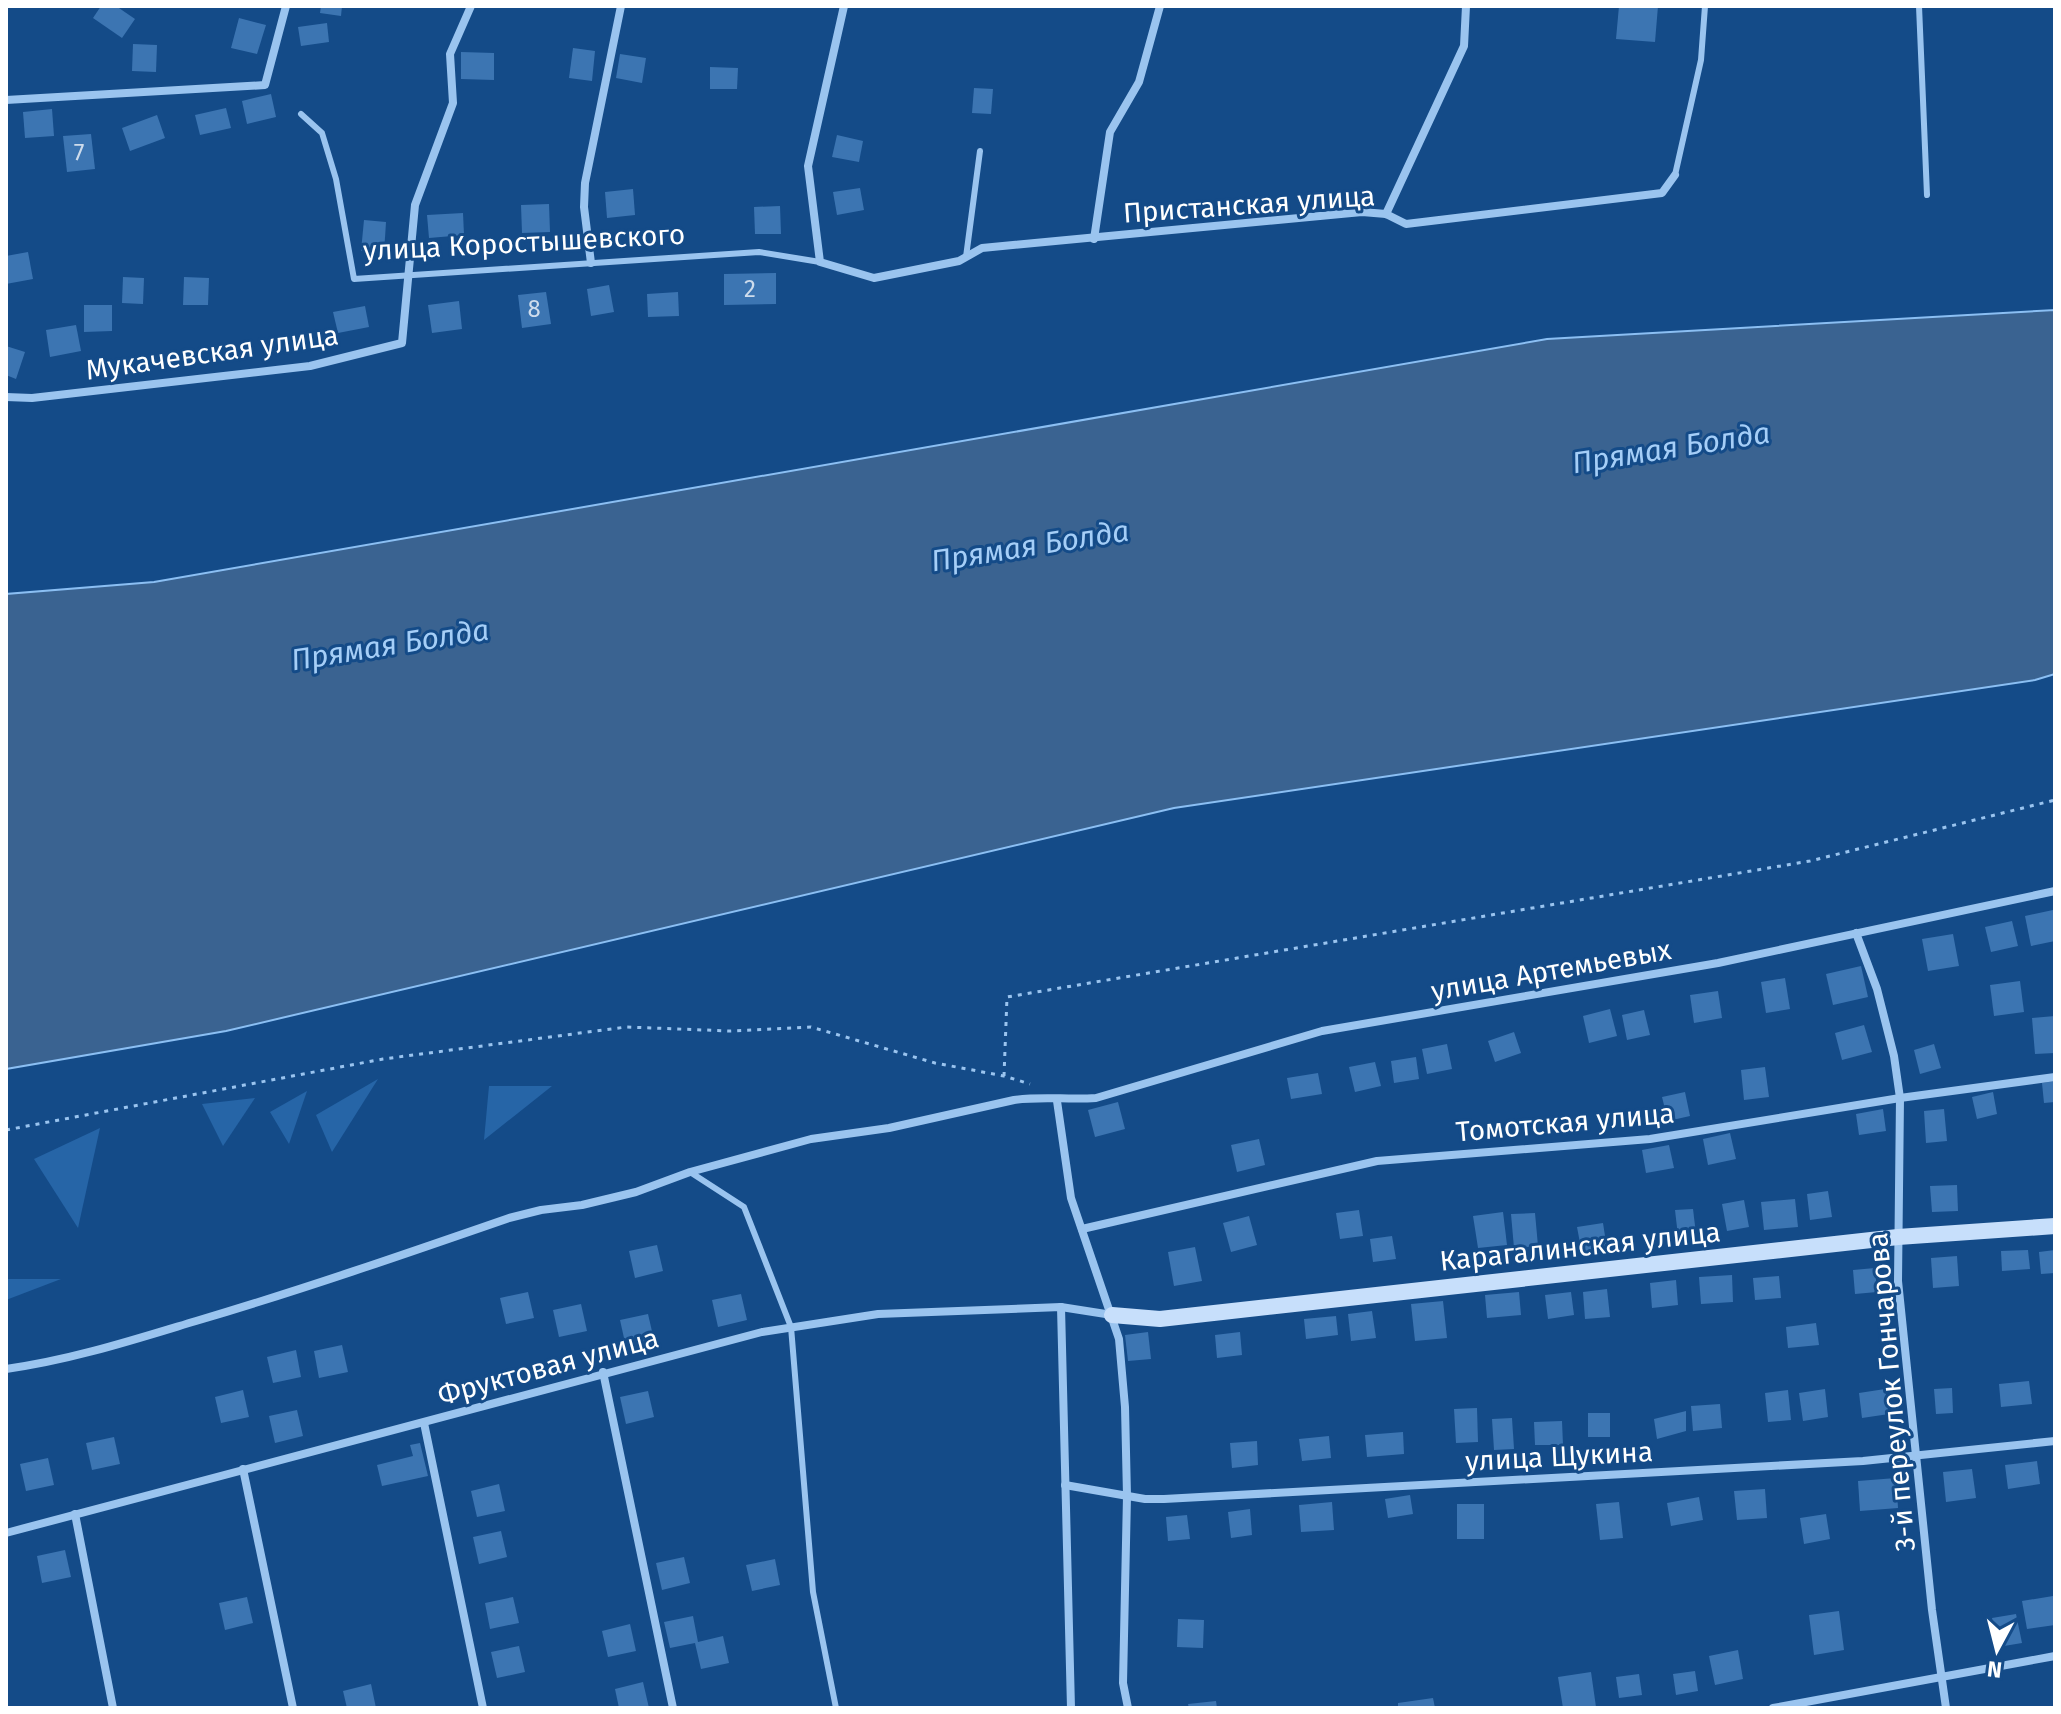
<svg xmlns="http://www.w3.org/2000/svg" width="2061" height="1714" viewBox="0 0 2061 1714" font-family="'Fira Sans',sans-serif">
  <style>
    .green { fill: #2665a7 }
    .water { fill: #3a6391; stroke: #8bbff3; stroke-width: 2 }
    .building { fill: #3c75b2 }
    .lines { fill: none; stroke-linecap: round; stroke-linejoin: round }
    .path { stroke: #9ac4ef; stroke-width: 3; stroke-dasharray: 4 6; stroke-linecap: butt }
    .lane { stroke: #9ac4ef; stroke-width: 6 }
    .street { stroke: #9ac4ef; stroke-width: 8 }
    .secondary { stroke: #c7dffb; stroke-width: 16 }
    .labels { text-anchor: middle; stroke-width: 6; stroke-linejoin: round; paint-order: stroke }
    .number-label { font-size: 24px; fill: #cedcec }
    .street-label { font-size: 28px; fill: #fff; stroke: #144b88 }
    .water-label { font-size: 30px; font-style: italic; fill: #a5cef7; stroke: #144b88 }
  </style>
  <rect width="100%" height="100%" fill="#144b88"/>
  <g class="green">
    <polygon points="378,1079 332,1152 316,1115"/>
    <polygon points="489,1086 552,1086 484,1140"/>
    <polygon points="307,1091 289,1144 270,1112"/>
    <polygon points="255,1098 223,1146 202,1104"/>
    <polygon points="100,1128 78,1228 34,1159"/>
    <polygon points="6,1279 61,1279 6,1300"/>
  </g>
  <polygon class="water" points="2055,310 2055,674 2035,680 1174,808 226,1031 6,1069 6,594 154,582 1547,339"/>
  <g class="building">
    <polygon points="101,6 116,6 135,19 122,38 93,18"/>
    <polygon points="321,6 342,6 341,16 320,13"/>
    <polygon points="1619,6 1658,6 1655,42 1616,39"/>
    <polygon points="239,18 266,25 257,54 231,48"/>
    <polygon points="327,23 329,42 301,46 298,27"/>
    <polygon points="133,44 157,45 156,72 132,71"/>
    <polygon points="573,48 595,51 592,81 569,78"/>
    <polygon points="461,52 494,53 494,80 461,79"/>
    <polygon points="620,54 646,58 642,83 616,78"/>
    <polygon points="710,67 738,68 737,89 710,89"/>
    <polygon points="974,88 993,89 991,114 972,113"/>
    <polygon points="271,94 276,117 247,124 242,101"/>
    <polygon points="226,108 231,128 200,135 195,115"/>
    <polygon points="52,109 54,136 25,138 23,112"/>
    <polygon points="157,115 165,138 130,151 122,128"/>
    <polygon points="91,134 95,169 67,172 63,136"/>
    <polygon points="837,135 863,141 859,162 832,157"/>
    <polygon points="860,188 864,210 837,215 833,192"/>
    <polygon points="633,189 635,215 607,218 605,192"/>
    <polygon points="549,204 550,232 522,233 521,205"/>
    <polygon points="780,206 781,234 755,234 754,207"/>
    <polygon points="463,213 464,235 429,238 427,215"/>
    <polygon points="364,220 386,222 384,253 361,251"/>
    <polygon points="28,252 33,279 6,284 6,256"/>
    <polygon points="776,273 776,304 724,305 724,274"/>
    <polygon points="123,277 144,278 143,304 122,303"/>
    <polygon points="184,277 209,278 208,305 183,305"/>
    <polygon points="609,285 614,312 591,316 587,289"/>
    <polygon points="546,292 551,324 522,328 518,295"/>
    <polygon points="678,292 679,316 648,317 647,294"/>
    <polygon points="459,301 462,329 432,333 428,305"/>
    <polygon points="84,305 112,305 112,331 84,332"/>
    <polygon points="365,306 369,327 338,333 333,312"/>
    <polygon points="76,325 81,351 50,357 46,330"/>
    <polygon points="6,346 25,352 16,379 6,375"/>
    <polygon points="2053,910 2055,941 2031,946 2025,916"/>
    <polygon points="2012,921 2018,946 1991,952 1985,927"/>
    <polygon points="1953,934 1959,966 1928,971 1922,939"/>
    <polygon points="1861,966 1868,997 1833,1005 1826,974"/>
    <polygon points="1785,978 1790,1009 1766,1013 1761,982"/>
    <polygon points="2020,981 2024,1012 1994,1016 1990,985"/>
    <polygon points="1718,991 1722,1018 1694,1023 1690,995"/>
    <polygon points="1610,1009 1617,1036 1589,1043 1583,1016"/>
    <polygon points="1644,1010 1650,1035 1627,1040 1622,1015"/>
    <polygon points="2055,1016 2055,1053 2035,1054 2032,1018"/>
    <polygon points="1864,1025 1872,1052 1842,1060 1835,1033"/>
    <polygon points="1514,1032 1521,1053 1495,1062 1488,1041"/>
    <polygon points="1447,1044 1452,1069 1427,1074 1422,1049"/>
    <polygon points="1934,1044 1941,1068 1920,1074 1914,1050"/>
    <polygon points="1416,1057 1419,1079 1394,1083 1391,1061"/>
    <polygon points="1375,1062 1381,1086 1355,1092 1349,1067"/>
    <polygon points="1765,1067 1769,1097 1744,1100 1741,1070"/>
    <polygon points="1318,1073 1322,1094 1291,1099 1287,1078"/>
    <polygon points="2055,1081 2055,1102 2044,1103 2042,1083"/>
    <polygon points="1685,1092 1690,1116 1668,1121 1662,1097"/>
    <polygon points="1993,1092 1997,1114 1977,1119 1972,1097"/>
    <polygon points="1118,1102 1125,1129 1095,1137 1088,1110"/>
    <polygon points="1883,1109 1886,1131 1859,1135 1856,1114"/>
    <polygon points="1944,1109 1947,1141 1926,1143 1924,1111"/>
    <polygon points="1730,1133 1736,1159 1708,1165 1703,1139"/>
    <polygon points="1259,1139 1265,1165 1237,1172 1231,1145"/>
    <polygon points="1669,1145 1674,1168 1646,1173 1642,1150"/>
    <polygon points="1957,1185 1958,1211 1932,1212 1930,1186"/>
    <polygon points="1828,1191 1832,1217 1810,1220 1807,1194"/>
    <polygon points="1795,1199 1798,1227 1764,1230 1761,1202"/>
    <polygon points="1744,1200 1749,1227 1727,1231 1722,1204"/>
    <polygon points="1693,1209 1696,1234 1678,1236 1675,1210"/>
    <polygon points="1359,1210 1363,1236 1340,1239 1336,1213"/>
    <polygon points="1503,1212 1507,1245 1478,1248 1473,1216"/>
    <polygon points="1535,1213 1538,1246 1514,1248 1511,1214"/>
    <polygon points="1249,1216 1257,1245 1231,1252 1223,1223"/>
    <polygon points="1603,1223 1607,1249 1582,1254 1577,1227"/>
    <polygon points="1392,1236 1396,1259 1373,1262 1370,1239"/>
    <polygon points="657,1245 663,1271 635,1278 629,1251"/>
    <polygon points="1195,1247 1202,1281 1174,1286 1168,1252"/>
    <polygon points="2028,1250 2030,1269 2002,1271 2001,1251"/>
    <polygon points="2055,1250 2055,1273 2041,1274 2039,1252"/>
    <polygon points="1957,1256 1959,1286 1933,1288 1931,1258"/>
    <polygon points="1875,1268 1877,1292 1855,1294 1853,1270"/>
    <polygon points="1732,1275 1733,1302 1701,1304 1699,1277"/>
    <polygon points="1779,1276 1781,1298 1755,1300 1753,1278"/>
    <polygon points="1676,1280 1678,1305 1652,1308 1650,1283"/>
    <polygon points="1607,1289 1610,1317 1585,1319 1583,1292"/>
    <polygon points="528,1292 534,1318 506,1324 500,1298"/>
    <polygon points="1519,1292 1521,1315 1487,1318 1485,1295"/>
    <polygon points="1571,1292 1574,1315 1548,1319 1545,1295"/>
    <polygon points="741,1294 747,1320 718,1327 712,1300"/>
    <polygon points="1443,1301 1447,1338 1415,1341 1411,1304"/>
    <polygon points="581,1304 587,1331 559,1337 553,1310"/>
    <polygon points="1372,1311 1376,1338 1351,1341 1348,1314"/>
    <polygon points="648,1314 654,1340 626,1347 620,1320"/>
    <polygon points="1336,1316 1338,1335 1306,1339 1304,1319"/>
    <polygon points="1816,1323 1819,1345 1788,1348 1786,1327"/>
    <polygon points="1148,1332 1151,1359 1128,1361 1125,1335"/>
    <polygon points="1240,1332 1242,1355 1217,1358 1215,1335"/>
    <polygon points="342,1345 348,1372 319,1378 314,1351"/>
    <polygon points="296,1350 301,1377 273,1383 267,1357"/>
    <polygon points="2029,1381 2032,1404 2001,1407 1999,1384"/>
    <polygon points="1952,1388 1953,1413 1936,1414 1934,1389"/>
    <polygon points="1825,1389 1828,1417 1803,1421 1799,1393"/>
    <polygon points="1885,1389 1889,1414 1862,1418 1859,1393"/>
    <polygon points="243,1390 249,1417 221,1423 215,1397"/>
    <polygon points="1788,1390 1791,1420 1768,1422 1765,1393"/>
    <polygon points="648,1391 654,1417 626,1424 620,1397"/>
    <polygon points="1720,1404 1722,1428 1693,1431 1691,1406"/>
    <polygon points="1477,1408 1478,1442 1456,1443 1454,1409"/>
    <polygon points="297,1410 303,1436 275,1443 269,1416"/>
    <polygon points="1686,1411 1686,1431 1657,1439 1654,1419"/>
    <rect x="1588" y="1413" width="22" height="24"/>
    <polygon points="1512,1418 1514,1449 1494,1450 1492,1419"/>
    <polygon points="1562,1421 1563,1445 1535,1445 1534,1422"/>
    <polygon points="1403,1432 1404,1454 1367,1457 1365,1435"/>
    <polygon points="1329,1436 1331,1458 1302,1461 1299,1439"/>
    <polygon points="114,1437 120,1464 92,1470 86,1443"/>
    <polygon points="1257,1441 1258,1465 1232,1468 1230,1443"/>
    <polygon points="420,1443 428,1476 382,1486 377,1465 413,1456 410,1445"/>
    <polygon points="48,1458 54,1485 26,1491 20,1464"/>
    <polygon points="2037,1461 2040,1484 2008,1489 2005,1465"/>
    <polygon points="1972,1469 1976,1498 1946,1502 1943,1472"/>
    <polygon points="1896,1478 1898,1508 1860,1511 1858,1481"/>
    <polygon points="499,1484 505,1511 477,1517 471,1491"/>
    <polygon points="1765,1489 1767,1518 1737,1520 1734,1491"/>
    <polygon points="1410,1495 1413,1514 1388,1518 1385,1499"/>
    <polygon points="1699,1497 1703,1520 1671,1526 1667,1503"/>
    <polygon points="1332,1502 1334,1530 1301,1532 1299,1505"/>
    <polygon points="1619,1502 1623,1538 1600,1540 1596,1504"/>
    <rect x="1457" y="1504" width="27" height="35"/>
    <polygon points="1250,1509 1252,1535 1231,1538 1228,1512"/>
    <polygon points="1826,1514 1830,1539 1804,1544 1800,1518"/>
    <polygon points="1187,1515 1190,1539 1168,1541 1166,1517"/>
    <polygon points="501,1531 507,1557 479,1564 473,1537"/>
    <polygon points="65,1550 71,1577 42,1583 37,1556"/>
    <polygon points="684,1557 690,1583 662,1590 656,1563"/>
    <polygon points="775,1559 780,1585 752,1591 746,1565"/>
    <polygon points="2053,1596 2055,1625 2027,1629 2022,1601"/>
    <polygon points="247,1597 253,1623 225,1630 219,1603"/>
    <polygon points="513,1597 519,1623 490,1629 485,1603"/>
    <polygon points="1839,1611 1844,1650 1814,1655 1809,1615"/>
    <polygon points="2016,1614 2022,1643 1998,1647 1992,1618"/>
    <polygon points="693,1616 698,1642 723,1636 729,1663 701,1669 695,1643 670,1648 664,1622"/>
    <polygon points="1178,1619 1204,1620 1203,1648 1177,1647"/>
    <polygon points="630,1624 636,1651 608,1657 602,1631"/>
    <polygon points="519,1646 525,1672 497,1678 491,1652"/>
    <polygon points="1738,1650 1743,1679 1715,1685 1709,1656"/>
    <polygon points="1695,1671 1698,1691 1676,1695 1673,1674"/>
    <polygon points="1591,1672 1596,1707 1563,1708 1558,1677"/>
    <polygon points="1639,1674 1642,1695 1619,1698 1616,1677"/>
    <polygon points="643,1682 649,1708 619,1708 615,1689"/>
    <polygon points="371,1684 376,1708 347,1708 343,1691"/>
    <polygon points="1433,1698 1435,1708 1398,1708 1398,1703"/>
    <polygon points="1216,1701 1217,1708 1189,1708 1188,1704"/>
  </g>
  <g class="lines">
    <g class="path">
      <polyline points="1004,1076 1007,997 1810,861 2055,800"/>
      <polyline points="6,1130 383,1059 626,1027 730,1031 811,1027 935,1063 1004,1076 1030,1084"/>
    </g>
    <g class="lane">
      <polyline points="1919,6 1927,195"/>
      <polyline points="301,114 322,133 336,179 354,279 759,252 820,262"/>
      <polyline points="1675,175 1701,60 1705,6"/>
      <polyline points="966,257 980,151"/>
      <polyline points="690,1172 744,1207 791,1327 813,1592 836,1708"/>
    </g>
    <g class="street">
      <polyline points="844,6 808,166 820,262 874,278 959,261 982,248 1362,212 1386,214 1406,224 1662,193 1675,175"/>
      <polyline points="6,100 265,85 286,6"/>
      <polyline points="1386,214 1464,46 1466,6"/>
      <polyline points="1094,239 1110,132 1139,82 1160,6"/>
      <polyline points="591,263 584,207 585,183 621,6"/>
      <polyline points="6,397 32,398 310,366 402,343 415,205 453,103 450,54 471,6"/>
      <polyline points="1856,933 1877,989 1894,1056 1900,1098 1898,1281 1932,1610 1946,1708"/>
      <polyline points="1057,1101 1071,1198 1119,1339 1125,1407 1127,1496 1123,1683 1128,1708"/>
      <polyline points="1082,1229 1377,1161 1650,1139 1900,1098 2055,1077"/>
      <polyline points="1061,1307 1071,1708"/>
      <path d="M 6,1369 C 71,1360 133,1340 196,1321 C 301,1290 405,1254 509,1218 L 541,1210 L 582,1205 L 636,1192 L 690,1172 L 811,1139 L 889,1128 L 1014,1100 C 1041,1096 1068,1100 1096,1098 L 1322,1031 L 1718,963 L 2055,891"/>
      <polyline points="603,1372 673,1708"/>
      <polyline points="424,1423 483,1708"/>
      <polyline points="243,1469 293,1708"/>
      <polyline points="1065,1485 1145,1499 1164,1499 1863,1461 2055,1441"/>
      <polyline points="75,1514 113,1708"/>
      <polyline points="6,1533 762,1332 878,1314 1061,1307 1112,1315"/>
      <polyline points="1773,1708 2055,1656"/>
    </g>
    <polyline class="secondary" points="1112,1315 1160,1319 1898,1237 2055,1226"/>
  </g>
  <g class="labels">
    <g class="number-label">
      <text x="79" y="161">7</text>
      <text x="750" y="297">2</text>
      <text x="534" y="317">8</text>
    </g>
    <g class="street-label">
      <text transform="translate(1249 204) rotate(-4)" y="10">Пристанская улица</text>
      <text transform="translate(524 242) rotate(-3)" y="10">улица Коростышевского</text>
      <text transform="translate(212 352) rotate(-8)" y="10">Мукачевская улица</text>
      <text transform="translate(1551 970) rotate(-10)" y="10">улица Артемьевых</text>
      <text transform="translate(1565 1122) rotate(-5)" y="10">Томотская улица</text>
      <text transform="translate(1580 1246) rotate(-6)" y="10">Карагалинская улица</text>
      <text transform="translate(548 1366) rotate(-15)" y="10">Фруктовая улица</text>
      <text transform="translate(1891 1392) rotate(-95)" y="10">3-й переулок Гончарова</text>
      <text transform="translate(1559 1456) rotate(-3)" y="10">улица Щукина</text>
    </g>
    <g class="water-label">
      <text transform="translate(1671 448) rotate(-9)" y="10">Прямая Болда</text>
      <text transform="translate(1030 546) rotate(-9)" y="10">Прямая Болда</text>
      <text transform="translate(390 645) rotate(-9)" y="10">Прямая Болда</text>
    </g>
  </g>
  <rect width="2061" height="1714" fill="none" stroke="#ffffff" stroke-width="16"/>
  <g transform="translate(1997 1650) rotate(187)" stroke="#144b88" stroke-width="6" paint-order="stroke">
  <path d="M0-6L14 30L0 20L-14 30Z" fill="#ffffff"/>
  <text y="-12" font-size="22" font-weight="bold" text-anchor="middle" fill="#ffffff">N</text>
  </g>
</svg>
